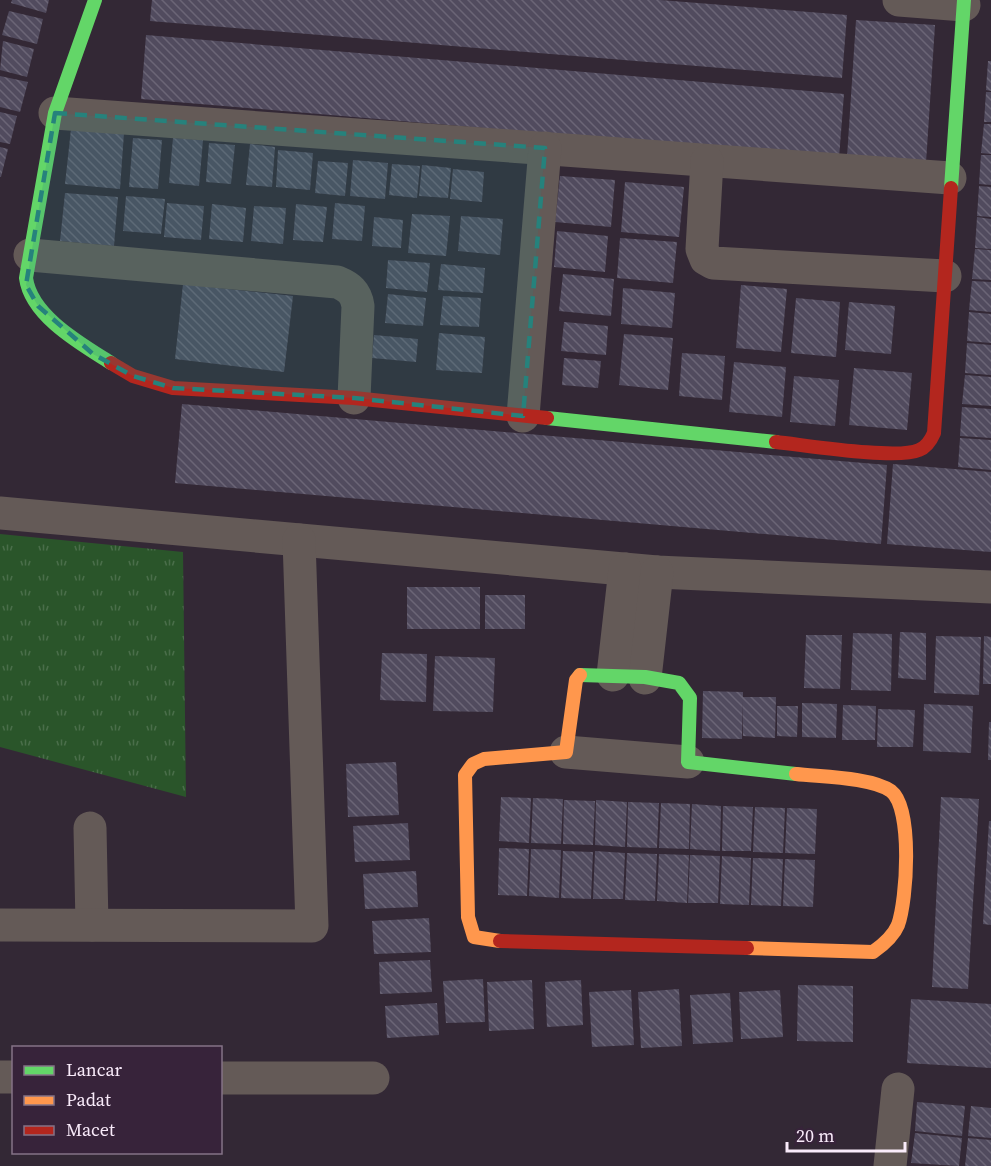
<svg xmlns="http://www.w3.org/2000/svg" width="991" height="1166" viewBox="0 0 991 1166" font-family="'Source Serif 4',serif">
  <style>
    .grass { fill: url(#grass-tufts) }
    .building { fill: url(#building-back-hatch) }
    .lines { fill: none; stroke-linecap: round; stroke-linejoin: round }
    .street { stroke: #645a57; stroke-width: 33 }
    .fast { stroke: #63d668; stroke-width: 14 }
    .slow { stroke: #ff974d; stroke-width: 14 }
    .jam { stroke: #b3261e; stroke-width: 14 }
    .marked { fill: #26827c; fill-opacity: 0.2; stroke: #26827c; stroke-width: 4.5; stroke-dasharray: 12 8; stroke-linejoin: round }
  </style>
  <defs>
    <pattern id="grass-tufts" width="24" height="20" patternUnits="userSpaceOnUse" patternTransform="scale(1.5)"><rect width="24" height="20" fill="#2a552a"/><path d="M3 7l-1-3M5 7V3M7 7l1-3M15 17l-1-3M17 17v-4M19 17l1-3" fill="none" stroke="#4a6e4a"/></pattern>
    <pattern id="building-back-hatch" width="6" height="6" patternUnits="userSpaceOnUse" patternTransform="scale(1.5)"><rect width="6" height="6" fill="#514b5e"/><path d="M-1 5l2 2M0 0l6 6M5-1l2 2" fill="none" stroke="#6b6576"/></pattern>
  </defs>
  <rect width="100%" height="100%" fill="#332835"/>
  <polygon class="grass" points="0,534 183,552 186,797 0,747"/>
  <g class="building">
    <polygon points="12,0 49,0 46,13 11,3"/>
    <polygon points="152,0 660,0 847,15 842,78 150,21"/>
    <polygon points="9,11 43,19 37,44 2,35"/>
    <polygon points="856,20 935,25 926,163 847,157"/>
    <polygon points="146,35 844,94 839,158 141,99"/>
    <polygon points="3,41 34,49 27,77 0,70"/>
    <polygon points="988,61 991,61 991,91 986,90"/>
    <polygon points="0,76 28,82 20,112 0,107"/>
    <polygon points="986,92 991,92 991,122 984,122"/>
    <polygon points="0,112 17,116 10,144 0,142"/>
    <polygon points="984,124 991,124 991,154 981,153"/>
    <polygon points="71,129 124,133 120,189 65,184"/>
    <polygon points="133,138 162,140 158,189 129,187"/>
    <polygon points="173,138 203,140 199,186 169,183"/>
    <polygon points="209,143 235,145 231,184 206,182"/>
    <polygon points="250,144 275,147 272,187 246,185"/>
    <polygon points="0,147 8,149 1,177 0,177"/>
    <polygon points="278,150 313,153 310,190 276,187"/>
    <polygon points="981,155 991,155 991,185 979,184"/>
    <polygon points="353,160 388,163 385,199 350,196"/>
    <polygon points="318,161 348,163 345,196 315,193"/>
    <polygon points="392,164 420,166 417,198 389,195"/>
    <polygon points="422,165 451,168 448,198 419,196"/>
    <polygon points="453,169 484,172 482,202 450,199"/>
    <polygon points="560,176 615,180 611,227 555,222"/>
    <polygon points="625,182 684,187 679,237 621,232"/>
    <polygon points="979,186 991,187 991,217 977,216"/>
    <polygon points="65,193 118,197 114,246 60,241"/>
    <polygon points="126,196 165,199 161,234 123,231"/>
    <polygon points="167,203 204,206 201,240 164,237"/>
    <polygon points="335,203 365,206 362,241 332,239"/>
    <polygon points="212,204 246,208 243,242 209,239"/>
    <polygon points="296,204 327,207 323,242 293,240"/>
    <polygon points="254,206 286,208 283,244 251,241"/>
    <polygon points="412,214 450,216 446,256 408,253"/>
    <polygon points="461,216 503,219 500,255 458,251"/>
    <polygon points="374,217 403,220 401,248 372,246"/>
    <polygon points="977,217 991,219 991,249 975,248"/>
    <polygon points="557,231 608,236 605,272 554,267"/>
    <polygon points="620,238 677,242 673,283 617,278"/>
    <polygon points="975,249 991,250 991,280 972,279"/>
    <polygon points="388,260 430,263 427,292 386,288"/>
    <polygon points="441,264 485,268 483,293 438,290"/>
    <polygon points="563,274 614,279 611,316 559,311"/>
    <polygon points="972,281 991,282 991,312 969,310"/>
    <polygon points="183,284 293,296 284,372 175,359"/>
    <polygon points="741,285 787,289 781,352 736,348"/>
    <polygon points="623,288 675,293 672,328 621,324"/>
    <polygon points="388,294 426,298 423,326 385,323"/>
    <polygon points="443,296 481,298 479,327 440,325"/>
    <polygon points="796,298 840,302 836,357 791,353"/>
    <polygon points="849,302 895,306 891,354 845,350"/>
    <polygon points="969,312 991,314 991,343 967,341"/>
    <polygon points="564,322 608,326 606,355 561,351"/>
    <polygon points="439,333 485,337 482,373 436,370"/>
    <polygon points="624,334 673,338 668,390 619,385"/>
    <polygon points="374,335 418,339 416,362 372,358"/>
    <polygon points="967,343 991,345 991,375 965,373"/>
    <polygon points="682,353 725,356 722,400 679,396"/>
    <polygon points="564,358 601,361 598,388 562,385"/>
    <polygon points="734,362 786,367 782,417 729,412"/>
    <polygon points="854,368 912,373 907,430 849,425"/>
    <polygon points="965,375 991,377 991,406 962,404"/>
    <polygon points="794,376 839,380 835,426 790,422"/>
    <polygon points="182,404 887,465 881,544 175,483"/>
    <polygon points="962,407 991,409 991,438 960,436"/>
    <polygon points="960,438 991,440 991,470 958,467"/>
    <polygon points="893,464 991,472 991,552 887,544"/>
    <rect x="407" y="587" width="73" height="42"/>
    <rect x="485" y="595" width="40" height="34"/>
    <polygon points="900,632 926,633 926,680 898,678"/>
    <polygon points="853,633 892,634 891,691 851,690"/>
    <polygon points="806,635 842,635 840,689 804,688"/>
    <polygon points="936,636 981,637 979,695 934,693"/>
    <polygon points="984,636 991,637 991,684 983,684"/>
    <polygon points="382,653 427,654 426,702 380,700"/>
    <polygon points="435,656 495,658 493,712 433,711"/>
    <polygon points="703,691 743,692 743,697 776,697 775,738 743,736 743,701 742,739 702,738"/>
    <polygon points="802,703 837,704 836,738 802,737"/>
    <polygon points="924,704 973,706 971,753 923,751"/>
    <polygon points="843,705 876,706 875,740 842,740"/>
    <polygon points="777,706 798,706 797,737 777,736"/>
    <polygon points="878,709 915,710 913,747 877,747"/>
    <polygon points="989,722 991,722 991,760 988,760"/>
    <polygon points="396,762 399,815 348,817 346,764"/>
    <polygon points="501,797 531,798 529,843 499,841"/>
    <polygon points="941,797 979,799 968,989 932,987"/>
    <polygon points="533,798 563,799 561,844 531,843"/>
    <polygon points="564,800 595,801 593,845 563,844"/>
    <polygon points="596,800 627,802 625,847 595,845"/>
    <polygon points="628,802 659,803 657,848 627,847"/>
    <polygon points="661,803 690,804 689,849 659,848"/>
    <polygon points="692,804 721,806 720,851 690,849"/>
    <polygon points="723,806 753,807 751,851 722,851"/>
    <polygon points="755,807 785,808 783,853 753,852"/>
    <polygon points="787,808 817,809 815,854 785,853"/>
    <polygon points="989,821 991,821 991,925 983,924"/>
    <polygon points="408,823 410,860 355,862 353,826"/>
    <polygon points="499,848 529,849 527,896 498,895"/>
    <polygon points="531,849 561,850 559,898 529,896"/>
    <polygon points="563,851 593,852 591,899 561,898"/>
    <polygon points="595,851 625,853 623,899 593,899"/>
    <polygon points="627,853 657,854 655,901 625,900"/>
    <polygon points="659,854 689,855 687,903 657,901"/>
    <polygon points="690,855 720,856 718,903 688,903"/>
    <polygon points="722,856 751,858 749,905 720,904"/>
    <polygon points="753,858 783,859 781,906 751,905"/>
    <polygon points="785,859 815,860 813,907 783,906"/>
    <polygon points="416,871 418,907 365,909 363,874"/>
    <polygon points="429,918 431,952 374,954 372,921"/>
    <polygon points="430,960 432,992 380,994 379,962"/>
    <polygon points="483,979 485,1022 446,1023 443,981"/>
    <polygon points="532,980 534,1029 489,1031 487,982"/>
    <polygon points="581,980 583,1025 547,1027 545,982"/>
    <polygon points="798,985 853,986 853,1042 797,1041"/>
    <polygon points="679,989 682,1046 641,1048 638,992"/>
    <polygon points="631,990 634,1045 592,1047 589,992"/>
    <polygon points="780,990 783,1037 741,1039 739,992"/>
    <polygon points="730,993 733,1042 693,1044 690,995"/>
    <polygon points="911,999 991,1004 991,1068 907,1063"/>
    <polygon points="437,1003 439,1035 387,1038 385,1006"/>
    <polygon points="917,1102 965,1106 962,1136 915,1131"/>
    <polygon points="971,1106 991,1108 991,1138 968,1136"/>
    <polygon points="915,1133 962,1138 959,1166 911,1163"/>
    <polygon points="968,1138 991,1140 991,1166 965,1166"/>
  </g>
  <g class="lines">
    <g class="street">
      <polyline points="899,0 964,5"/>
      <polyline points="55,113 950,178"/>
      <polyline points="707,161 702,249 706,259 713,263 945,276"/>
      <path d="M 30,255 L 337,282 C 349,287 356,292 358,306 L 354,398"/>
      <polyline points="523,416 545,148"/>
      <polyline points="0,513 657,572 991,587"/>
      <polyline points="613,675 625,569"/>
      <polyline points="645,678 657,572"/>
      <polyline points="566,752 688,762"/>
      <polyline points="90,828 92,925"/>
      <polyline points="0,925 312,926 299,540"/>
      <polyline points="0,1077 14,1077"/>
      <polyline points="220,1078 373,1078"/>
      <polyline points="890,1166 898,1089"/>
    </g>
    <g class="fast">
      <path d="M 95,0 L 55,113 L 26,278 C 31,316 81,344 111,363"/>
      <polyline points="951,188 964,0"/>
      <polyline points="547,418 776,442"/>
      <polyline points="580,675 645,677 679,683 690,698 688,762 796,774"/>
    </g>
    <g class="slow">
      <polyline points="500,941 474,937 468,917 465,775 473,764 484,759 566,752 576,680 580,675"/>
      <path d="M 747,948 L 873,952 C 883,945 893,937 898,925 C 907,900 913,808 891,791 C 871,777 821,777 796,774"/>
    </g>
    <g class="jam">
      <polyline points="111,363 133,376 173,388 354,398 547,418"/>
      <path d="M 776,442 C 805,445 897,460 919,450 C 927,447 931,440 934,433 L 951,188"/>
      <polyline points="500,941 747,948"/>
    </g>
  </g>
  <path class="marked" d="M 55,113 L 545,148 L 523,416 L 354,398 L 173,388 L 133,376 L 93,354 L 38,306 L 26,285 Z"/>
  <rect x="12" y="1046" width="210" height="108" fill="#37233a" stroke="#857387" stroke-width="1.5"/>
  <rect x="24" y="1066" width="30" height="9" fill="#63d668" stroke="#857387" stroke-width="1.5"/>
  <text x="66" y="1076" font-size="18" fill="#f9ebfa">Lancar</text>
  <rect x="24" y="1096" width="30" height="9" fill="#ff974d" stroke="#857387" stroke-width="1.5"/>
  <text x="66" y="1106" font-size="18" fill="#f9ebfa">Padat</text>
  <rect x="24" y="1126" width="30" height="9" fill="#b3261e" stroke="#857387" stroke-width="1.5"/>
  <text x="66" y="1136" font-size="18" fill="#f9ebfa">Macet</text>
  <path d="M787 1142v9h118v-9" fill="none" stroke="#f9ebfa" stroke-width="3"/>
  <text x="796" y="1142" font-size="18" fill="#f9ebfa" stroke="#37233a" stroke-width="4.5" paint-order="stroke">20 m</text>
</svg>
